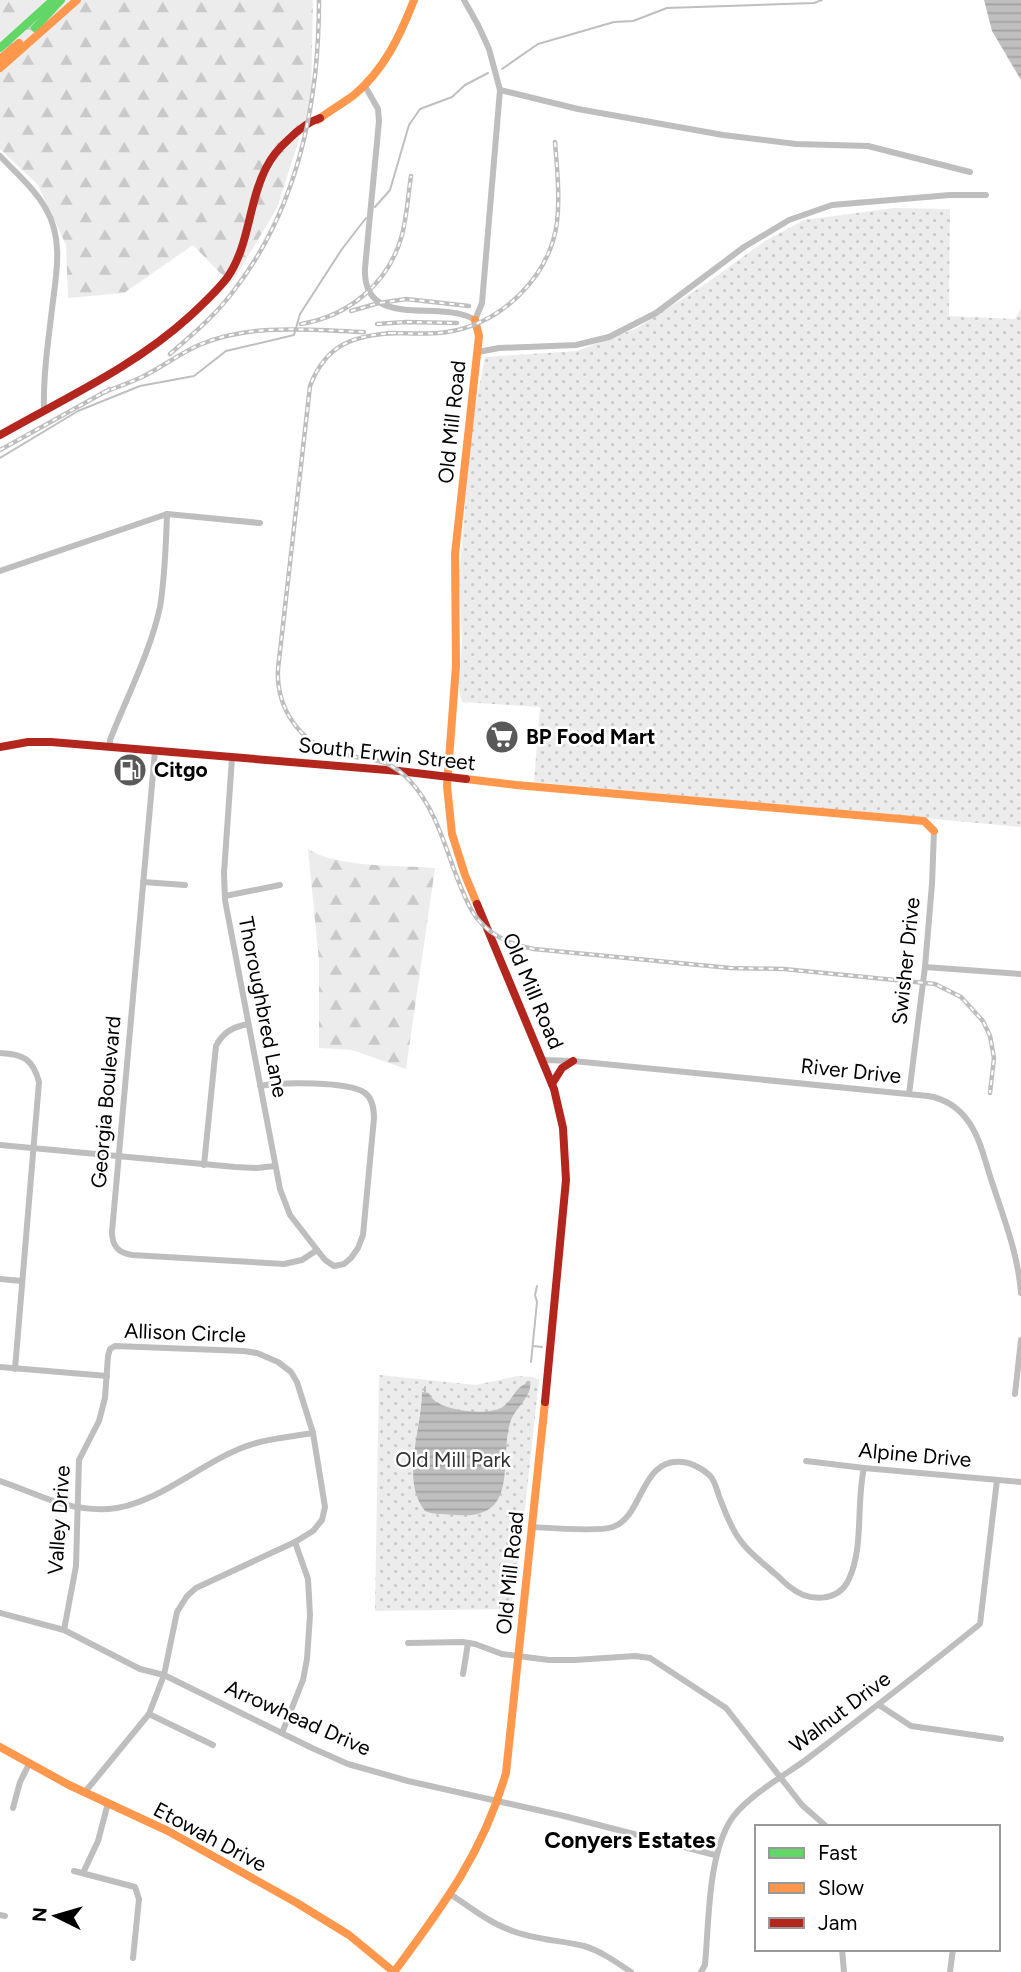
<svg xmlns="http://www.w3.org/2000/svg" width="1021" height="1972" viewBox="0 0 1021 1972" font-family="Figtree,sans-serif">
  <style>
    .grass { fill: url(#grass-dots) }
    .forest { fill: url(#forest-firs) }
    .water { fill: url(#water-rules) }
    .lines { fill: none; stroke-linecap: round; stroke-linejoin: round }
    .stream { stroke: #bfbfbf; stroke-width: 2 }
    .street { stroke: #bebebe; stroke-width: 6 }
    .fast { stroke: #63d668; stroke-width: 8 }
    .slow { stroke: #ff974d; stroke-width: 8 }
    .jam { stroke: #b3261e; stroke-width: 8 }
    .rail-casing { stroke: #bebebe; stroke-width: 4.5 }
    .rail { stroke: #fff; stroke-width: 2; stroke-dasharray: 5; stroke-linecap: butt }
    .labels { text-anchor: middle; stroke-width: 5; stroke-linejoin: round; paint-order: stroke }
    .street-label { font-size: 21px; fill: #000; stroke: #fff }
    .poi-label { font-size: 21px; font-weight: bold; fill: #000; stroke: #fff; text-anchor: start }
    .park-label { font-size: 21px; fill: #333; stroke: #fff }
    .neighbourhood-label { font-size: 23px; font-weight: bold; fill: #000; stroke: #fff }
  </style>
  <defs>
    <pattern id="grass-dots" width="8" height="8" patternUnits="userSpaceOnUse" patternTransform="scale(1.75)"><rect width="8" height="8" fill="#ececec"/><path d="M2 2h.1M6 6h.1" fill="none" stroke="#c9c9c9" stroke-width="1.8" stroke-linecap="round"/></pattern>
    <pattern id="forest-firs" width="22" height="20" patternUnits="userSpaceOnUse" patternTransform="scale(1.75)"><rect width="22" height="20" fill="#ececec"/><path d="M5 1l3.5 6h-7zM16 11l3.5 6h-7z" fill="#c9c9c9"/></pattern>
    <pattern id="water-rules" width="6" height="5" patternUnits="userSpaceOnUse" patternTransform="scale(1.75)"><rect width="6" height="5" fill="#bfbfbf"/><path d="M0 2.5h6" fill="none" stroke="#a2a2a2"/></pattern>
  </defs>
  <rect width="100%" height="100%" fill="#fff"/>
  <g class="grass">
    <polygon points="894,208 950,209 949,316 1015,319 1021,308 1021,827 534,782 540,707 462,702 459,691 462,641 459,577 473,419 485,357 577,351 637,328 701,287 765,241 804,220"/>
    <polygon points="379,1375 476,1385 517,1376 533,1377 539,1380 522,1537 511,1609 375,1611"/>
  </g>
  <g class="forest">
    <polygon points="0,0 313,0 311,102 277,208 233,281 220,273 193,245 124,293 68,298 66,245 38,185 0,149"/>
    <path d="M 308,849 C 337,868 399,865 435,868 L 406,1069 L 352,1050 L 319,1048 L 319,961 Z"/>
  </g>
  <g class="water">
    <polygon points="984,0 1021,0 1021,80 992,31"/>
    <path d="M 527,1381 L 530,1381 C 533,1397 514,1408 510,1423 C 499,1462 520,1520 457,1515 C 446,1514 434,1515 425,1511 C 400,1480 422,1429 422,1392 L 429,1393 C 434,1411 486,1416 501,1408 C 512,1402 514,1389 525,1384 Z"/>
  </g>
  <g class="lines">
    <g class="stream">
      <polyline points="502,69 538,44 614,22 633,21 667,8 814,3 822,0"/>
      <polyline points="375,207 390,190 409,125 420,109 452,97 465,85 488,73"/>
      <polyline points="0,458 78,411 140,386 194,376 226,351 294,335 300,314 342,249 366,218"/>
      <polyline points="533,1346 542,1347"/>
      <polyline points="531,1362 537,1302 535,1295 537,1286"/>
      <polyline points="425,1392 425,1387"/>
    </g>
    <g class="street">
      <path d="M 365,86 L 378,109 L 379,121 L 365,268 C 362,332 441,298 475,320 L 482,303 L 500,90 L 489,49 L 478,25 L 464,0"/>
      <polyline points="500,90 578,109 723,135 796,144 868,146 970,172"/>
      <path d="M 0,156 C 16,173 35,189 46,209 C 64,240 56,275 52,309 C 48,342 43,377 44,410"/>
      <polyline points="478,352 499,348 576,345 609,337 656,313 744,247 789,220 832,205 950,195 986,195"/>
      <polyline points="0,571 167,514 260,523"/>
      <path d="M 110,747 L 110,740 C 126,699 151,650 160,607 C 165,577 166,545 167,514"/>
      <path d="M 155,751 L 112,1232 C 112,1246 118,1253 132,1255 L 284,1264 L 302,1260 L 317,1250"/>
      <path d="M 232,758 L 224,873 L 225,900 L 280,1189 L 290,1215 L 325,1260 L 334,1266 L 344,1264 L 351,1258 L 358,1248 L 363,1235 L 374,1118 C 374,1109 373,1099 365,1093 C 349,1081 280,1082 260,1086"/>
      <polyline points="143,882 185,885"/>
      <polyline points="225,896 280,885"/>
      <polyline points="925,967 1021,974"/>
      <path d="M 0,1053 C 23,1054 33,1059 39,1082 L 15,1369"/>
      <path d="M 543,1060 L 573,1061 L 928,1096 C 946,1099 958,1107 968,1121 C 981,1139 985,1162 992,1182 C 1004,1219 1018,1254 1021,1293"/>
      <polyline points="909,1094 925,967 932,884 934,831"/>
      <polyline points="0,1145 235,1167 257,1168 275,1166"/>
      <path d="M 204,1165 L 216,1046 C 223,1032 233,1027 248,1024"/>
      <polyline points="0,1279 22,1281"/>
      <polyline points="0,1367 107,1376"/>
      <polyline points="1015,1394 1021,1340"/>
      <polyline points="806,1461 864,1468 1021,1482"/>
      <path d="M 0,1481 C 39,1494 64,1511 108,1509 C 152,1507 199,1465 239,1449 C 263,1439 288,1437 313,1433"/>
      <path d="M 533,1527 C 549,1528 599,1532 613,1527 C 644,1516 640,1457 683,1462 C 692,1463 705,1470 711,1477 C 715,1482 717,1490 719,1496 C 725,1511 730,1527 740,1540 C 749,1553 762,1562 774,1573 C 780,1577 784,1583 790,1587 C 808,1602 838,1603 849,1579 C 864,1547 856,1503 864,1468"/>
      <polyline points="0,1613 64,1630 140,1669 164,1675 312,1748 348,1764 408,1781 564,1816 715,1855"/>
      <polyline points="64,1630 76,1566 79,1460 99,1421 105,1398 108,1356 110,1349 115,1346 244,1351 257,1353 278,1362 291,1372 297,1382 313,1433 325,1507 322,1520 313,1531 295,1542 196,1588 187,1596 177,1612 164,1675 149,1714 85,1792"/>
      <polyline points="408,1643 463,1642 475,1644 502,1654 549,1660 575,1660 635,1656 650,1658 726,1708 802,1805 827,1827"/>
      <polyline points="463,1674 468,1643"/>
      <polyline points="879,1705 911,1726 1001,1739"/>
      <polyline points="149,1714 213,1745"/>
      <polyline points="282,1733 303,1680 307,1659 310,1615 308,1579 295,1542"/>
      <polyline points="13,1808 20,1782 29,1764"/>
      <polyline points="74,1871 135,1887 139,1899 133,1958"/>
      <polyline points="83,1873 98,1841 108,1803"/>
      <path d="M 450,1894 C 470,1907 488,1922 510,1930 C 534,1940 560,1940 584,1946 C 601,1951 616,1962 631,1972"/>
      <polyline points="0,1915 5,1916"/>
      <polyline points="842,1949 844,1972"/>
      <path d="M 701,1972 L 705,1965 C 709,1921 708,1860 729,1823 C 742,1799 784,1776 807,1759 C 865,1715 923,1670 980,1624 L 997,1480"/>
      <polyline points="950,1972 953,1949"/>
    </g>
    <g class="fast">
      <polyline points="35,28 61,0"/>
      <polyline points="0,48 53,0"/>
    </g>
    <g class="slow">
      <polyline points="0,59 19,43"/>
      <polyline points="0,68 77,0"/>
      <path d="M 318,120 C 329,111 342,104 354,95 C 384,70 400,36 414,0"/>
      <polyline points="475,320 479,336 455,554 456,666 447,786 452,834 465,875 477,904"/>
      <polyline points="466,779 516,785 924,821 934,831"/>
      <polyline points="0,1747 69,1785 168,1831 297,1903 349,1935 394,1972"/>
      <path d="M 394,1972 C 443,1906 483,1853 506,1773 L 545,1402"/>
    </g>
    <g class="jam">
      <path d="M 0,435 C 65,398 134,367 190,316 C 203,304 216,292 227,278 C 250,245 248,203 266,168 C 272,156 280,147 289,139 C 298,130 308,122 320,118"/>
      <polyline points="0,747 28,742 51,742 399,771 466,779"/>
      <polyline points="477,904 554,1089 563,1128 566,1180 545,1402"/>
      <polyline points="552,1084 562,1068 573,1061"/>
    </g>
    <defs>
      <g id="rail">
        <polyline points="351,311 379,303 406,299 469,306"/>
        <path d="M 301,324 C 349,316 389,283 402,235 C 407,216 408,195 411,176"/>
        <polyline points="377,324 406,322 457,323"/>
        <path d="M 388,333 C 408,333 427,335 447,332 C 501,324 550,277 557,222 C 560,196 557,168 555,142"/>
        <path d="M 396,333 C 354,335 326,344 310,386 L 278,669 C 276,707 299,743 337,753 C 368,762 385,754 410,781 C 443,816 449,870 472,911 C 486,934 508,944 534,949 L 730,968 L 784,969 L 935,984 L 961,997 L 983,1021 L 990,1036 L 994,1058 L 990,1093"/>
        <path d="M 170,354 C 193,334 217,314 235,289 C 298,207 319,102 319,0"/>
        <path d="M 102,393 C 115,388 129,383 142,377 C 162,367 179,354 199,345 C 251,323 309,330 364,332"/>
        <polyline points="0,450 110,389"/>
      </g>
    </defs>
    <use href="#rail" class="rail-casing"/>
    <use href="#rail" class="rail"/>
  </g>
  <defs>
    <symbol id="supermarket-disc" viewBox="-11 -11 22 22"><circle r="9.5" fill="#595959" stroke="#fff"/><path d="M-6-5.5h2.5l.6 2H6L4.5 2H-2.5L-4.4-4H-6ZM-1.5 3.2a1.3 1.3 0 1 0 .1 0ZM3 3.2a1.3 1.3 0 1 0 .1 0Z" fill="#fff"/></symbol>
    <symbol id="fuel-disc" viewBox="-11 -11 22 22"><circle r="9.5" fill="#595959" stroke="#fff"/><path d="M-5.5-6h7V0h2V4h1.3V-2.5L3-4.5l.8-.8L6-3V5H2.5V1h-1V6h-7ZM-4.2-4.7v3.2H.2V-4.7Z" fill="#fff"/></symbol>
  </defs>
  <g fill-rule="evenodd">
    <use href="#supermarket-disc" x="483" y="718" width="38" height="38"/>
    <use href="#fuel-disc" x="111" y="751" width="38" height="38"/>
  </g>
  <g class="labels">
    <g class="street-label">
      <text transform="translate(452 422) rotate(-84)" y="7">Old Mill Road</text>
      <text transform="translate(387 754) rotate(6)" y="7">South Erwin Street</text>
      <text transform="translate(906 961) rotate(-84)" y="7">Swisher Drive</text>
      <text transform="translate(533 991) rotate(67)" y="7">Old Mill Road</text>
      <text transform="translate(263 1007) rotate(79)" y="7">Thoroughbred Lane</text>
      <text transform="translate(851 1071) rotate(6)" y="7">River Drive</text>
      <text transform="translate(106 1102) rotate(-85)" y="7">Georgia Boulevard</text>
      <text transform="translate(185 1333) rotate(2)" y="7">Allison Circle</text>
      <text transform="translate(915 1455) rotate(5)" y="7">Alpine Drive</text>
      <text transform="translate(59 1520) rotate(-86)" y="7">Valley Drive</text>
      <text transform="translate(510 1573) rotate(-84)" y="7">Old Mill Road</text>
      <text transform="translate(840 1712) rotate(-37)" y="7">Walnut Drive</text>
      <text transform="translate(298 1718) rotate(24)" y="7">Arrowhead Drive</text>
      <text transform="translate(210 1837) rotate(28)" y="7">Etowah Drive</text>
    </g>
    <g class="poi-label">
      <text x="526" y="744">BP Food Mart</text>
      <text x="154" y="777">Citgo</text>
    </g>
    <g class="park-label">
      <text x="453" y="1467">Old Mill Park</text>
    </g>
    <g class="neighbourhood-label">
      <text x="630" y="1848">Conyers Estates</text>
    </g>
  </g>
  <rect x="755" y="1825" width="245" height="126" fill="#ffffff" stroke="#999999" stroke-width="2"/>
  <rect x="769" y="1848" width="35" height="10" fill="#63d668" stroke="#999999" stroke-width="2"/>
  <text x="818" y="1860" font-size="21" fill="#000000">Fast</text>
  <rect x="769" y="1883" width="35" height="10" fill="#ff974d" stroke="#999999" stroke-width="2"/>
  <text x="818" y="1895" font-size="21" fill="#000000">Slow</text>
  <rect x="769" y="1918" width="35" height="10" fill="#b3261e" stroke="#999999" stroke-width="2"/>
  <text x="818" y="1930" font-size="21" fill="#000000">Jam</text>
  <g transform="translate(56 1916) rotate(275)" stroke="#ffffff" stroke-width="5" paint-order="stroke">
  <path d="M0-5L12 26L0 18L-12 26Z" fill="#000000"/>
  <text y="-10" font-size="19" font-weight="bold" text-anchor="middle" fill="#000000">N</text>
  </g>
</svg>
